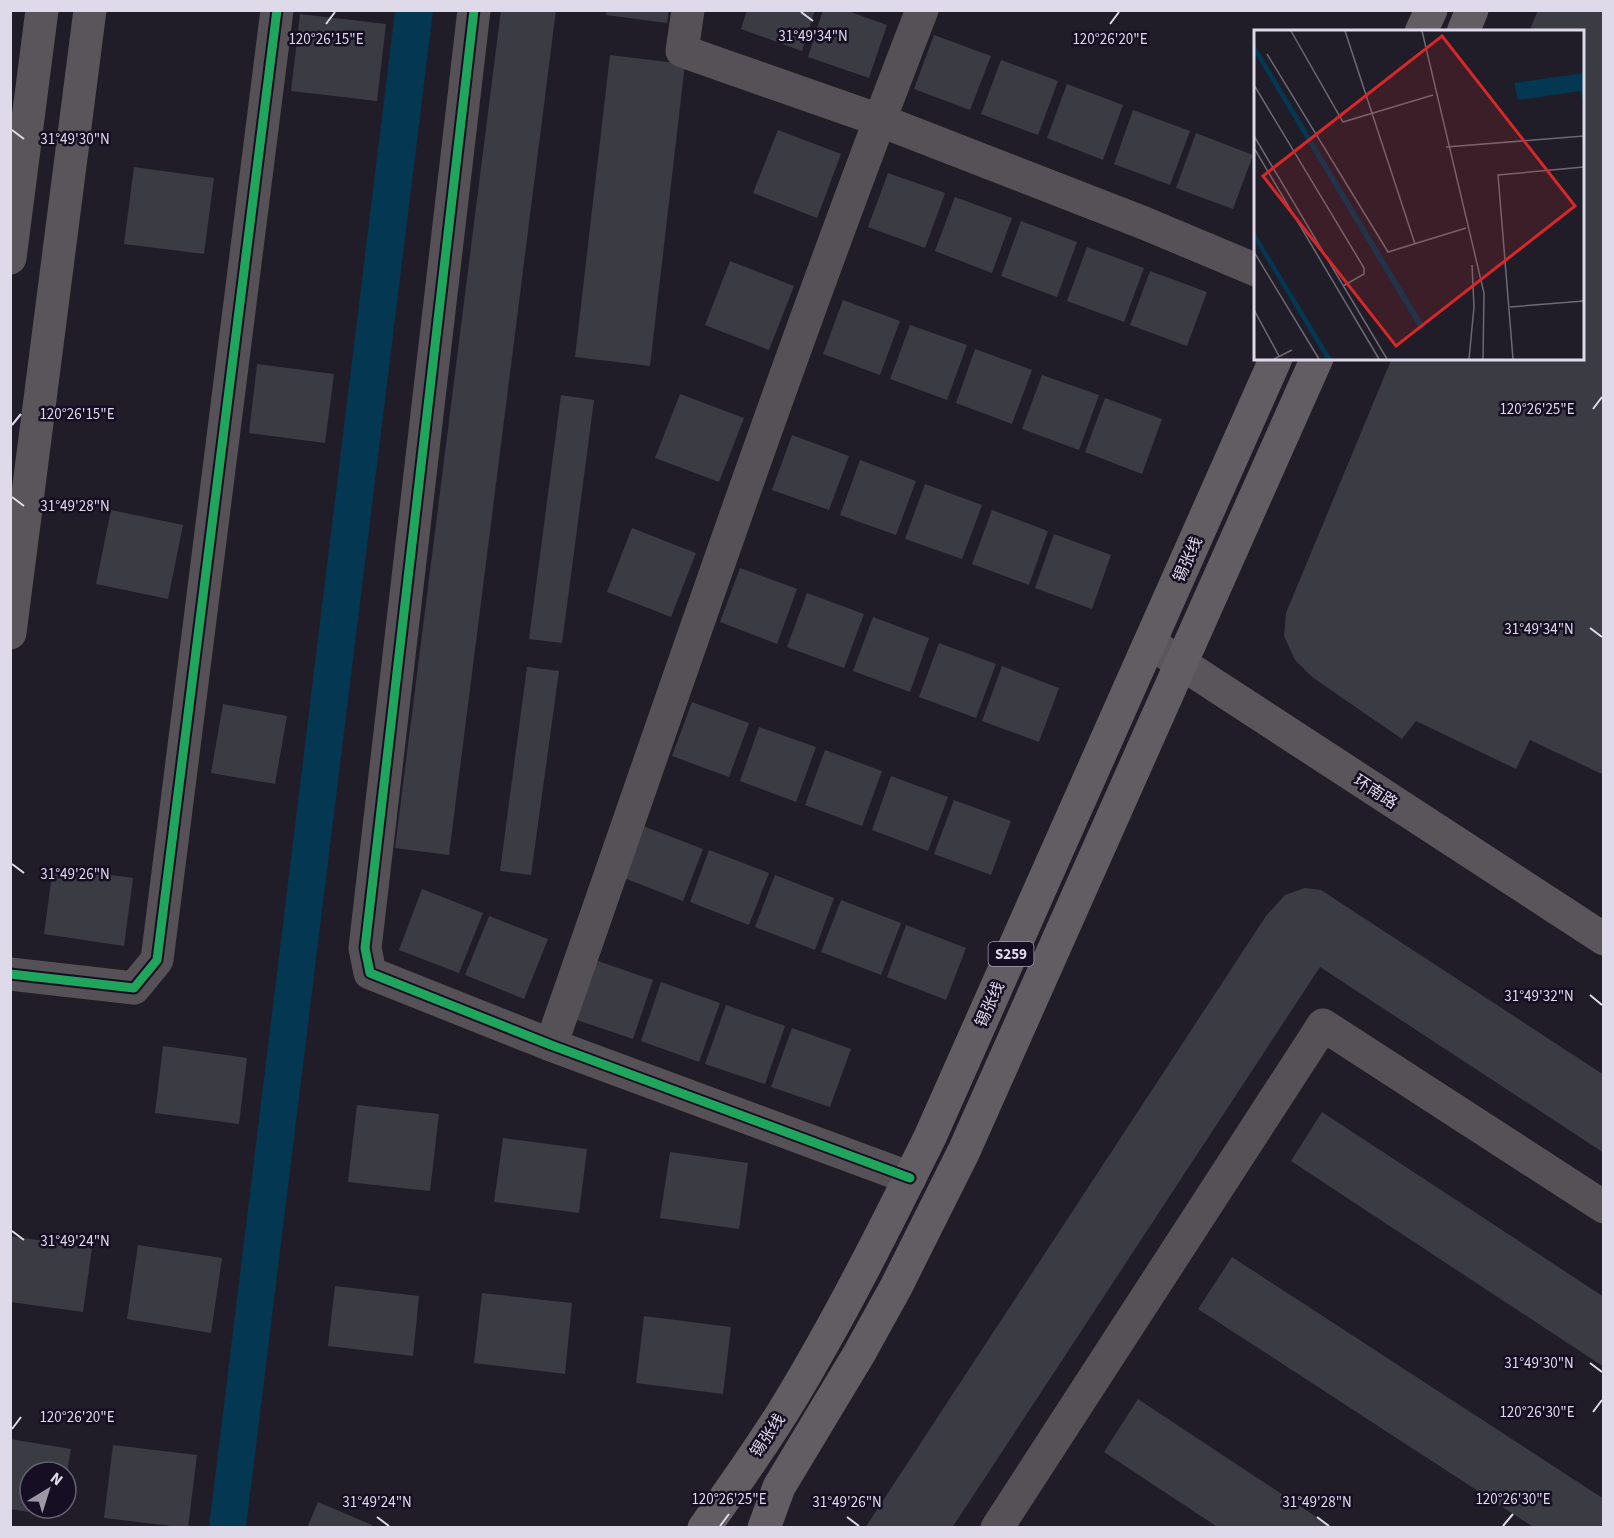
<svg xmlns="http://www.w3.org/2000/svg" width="1614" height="1538" viewBox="0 0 1614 1538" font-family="'Source Sans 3','Noto Sans SC',sans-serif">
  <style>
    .water { fill: #033752 }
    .building { fill: #3b3b44 }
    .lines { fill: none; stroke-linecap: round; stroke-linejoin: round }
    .street { stroke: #555156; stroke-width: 33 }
    .secondary { stroke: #59555a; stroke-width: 33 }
    .primary { stroke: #615d62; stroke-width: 33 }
    .cycleway-casing { stroke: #160f23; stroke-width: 13 }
    .cycleway { stroke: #20a55d; stroke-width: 9 }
    .ticks { fill: none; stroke: #dedae9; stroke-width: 2 }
    .labels { text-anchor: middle; stroke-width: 5; stroke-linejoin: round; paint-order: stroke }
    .shield { fill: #160f23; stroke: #a29dae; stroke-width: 1.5 }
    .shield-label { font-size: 15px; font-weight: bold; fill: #dedae9 }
    .street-label { font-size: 16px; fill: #dedae9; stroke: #160f23 }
    .inset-road { fill: none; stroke: #6c6975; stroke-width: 1.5 }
    .view { fill: #d62828; fill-opacity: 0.15; stroke: #d62828; stroke-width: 3 }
    .inset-edge { fill: none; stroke: #dedae9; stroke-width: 3 }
    .ticks-label { font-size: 15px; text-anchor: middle; fill: #dedae9; stroke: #160f23; stroke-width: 5; stroke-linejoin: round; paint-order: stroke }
  </style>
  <rect width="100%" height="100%" fill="#201d28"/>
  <polygon class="water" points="395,11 433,11 246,1527 209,1527"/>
  <g class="building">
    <polygon points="501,10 556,10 449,855 395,848"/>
    <polygon points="607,10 669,10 667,23 606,15"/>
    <polygon points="747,10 815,10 802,51 741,29"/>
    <polygon points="823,10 845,10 887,25 869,78 808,57"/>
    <polygon points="1538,10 1604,10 1604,775 1530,740 1516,769 1416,721 1402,739 1312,677 1295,660 1284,636 1286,613 1392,358 1582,358 1582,32 1529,32"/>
    <polygon points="300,14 386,24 377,101 291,91"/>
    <polygon points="934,35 991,56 970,110 914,89"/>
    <polygon points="610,55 685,64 650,366 575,357"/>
    <polygon points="1001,60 1058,81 1038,135 981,114"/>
    <polygon points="1067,84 1123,105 1103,160 1047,138"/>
    <polygon points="1133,110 1190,131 1170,185 1114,164"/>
    <polygon points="778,130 841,154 817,218 753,193"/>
    <polygon points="1196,133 1253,155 1233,209 1176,188"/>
    <polygon points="134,167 214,178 204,254 124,244"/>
    <polygon points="888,173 945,193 925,248 868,227"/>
    <polygon points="955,197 1012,218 992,273 935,251"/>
    <polygon points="1021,221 1077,242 1057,297 1001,276"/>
    <polygon points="1087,247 1144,268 1124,322 1067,301"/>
    <polygon points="730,261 794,286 769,350 705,325"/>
    <polygon points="1150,271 1207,292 1187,346 1130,325"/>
    <polygon points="843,300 900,321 880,375 823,354"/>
    <polygon points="910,325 967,345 947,400 890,379"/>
    <polygon points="975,349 1032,370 1012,424 956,403"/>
    <polygon points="257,364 334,374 325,443 249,433"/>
    <polygon points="1042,375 1099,395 1079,450 1022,429"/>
    <polygon points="680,394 744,418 719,482 655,458"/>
    <polygon points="561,395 594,400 562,643 529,639"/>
    <polygon points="1105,398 1162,419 1142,474 1085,452"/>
    <polygon points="792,435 849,456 829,510 772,490"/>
    <polygon points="860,460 916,481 896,535 840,515"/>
    <polygon points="925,484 982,505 962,559 905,539"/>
    <polygon points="111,510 183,525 168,599 96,584"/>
    <polygon points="992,510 1048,531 1029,585 972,564"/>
    <polygon points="632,528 696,553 671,617 607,592"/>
    <polygon points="1054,534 1111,555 1092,609 1035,588"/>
    <polygon points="740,568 797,589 777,644 720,622"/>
    <polygon points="807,593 864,614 844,668 787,647"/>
    <polygon points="873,617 929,638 910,692 853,671"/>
    <polygon points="939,643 996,664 976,718 919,697"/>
    <polygon points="1002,666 1059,688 1039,742 982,721"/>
    <polygon points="527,667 559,671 531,875 500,871"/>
    <polygon points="692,702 749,723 729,777 672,756"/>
    <polygon points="223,704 287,716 275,784 211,773"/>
    <polygon points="759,727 816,747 796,802 740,781"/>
    <polygon points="825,750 882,771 862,826 805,805"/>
    <polygon points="891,776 948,797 928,851 872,830"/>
    <polygon points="954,800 1011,821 991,875 934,854"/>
    <polygon points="643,826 703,849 683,901 624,878"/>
    <polygon points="709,850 769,873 749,925 690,902"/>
    <polygon points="53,867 133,878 124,946 44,934"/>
    <polygon points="775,875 834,898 815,950 755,927"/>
    <polygon points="1305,888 1321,890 1604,1075 1604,1153 1320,967 952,1528 865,1528 1266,916 1285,895"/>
    <polygon points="422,889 483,913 459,973 399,950"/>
    <polygon points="841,900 901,923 881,975 821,952"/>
    <polygon points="489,916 548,939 524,999 465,975"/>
    <polygon points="906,925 966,948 946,1000 887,977"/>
    <polygon points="595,960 653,980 633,1039 574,1019"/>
    <polygon points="661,982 720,1003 699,1062 641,1041"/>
    <polygon points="726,1005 785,1026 765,1084 705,1064"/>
    <polygon points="792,1028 851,1049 830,1107 771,1087"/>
    <polygon points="163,1046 247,1058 239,1124 155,1113"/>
    <polygon points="357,1105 439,1114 430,1191 348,1182"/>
    <polygon points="1322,1112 1604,1297 1604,1367 1291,1161"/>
    <polygon points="503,1138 587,1149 579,1213 494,1202"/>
    <polygon points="670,1152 748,1163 739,1229 660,1218"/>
    <polygon points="10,1236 92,1248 83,1312 10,1302"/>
    <polygon points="138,1245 222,1258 211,1333 127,1319"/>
    <polygon points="1232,1257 1604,1499 1604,1528 1535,1528 1198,1309"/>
    <polygon points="335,1286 419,1296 413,1356 328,1346"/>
    <polygon points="482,1293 572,1303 565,1374 474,1363"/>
    <polygon points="644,1316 731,1327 723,1394 636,1383"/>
    <polygon points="1138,1399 1333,1528 1219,1528 1104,1452"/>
    <polygon points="10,1439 71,1449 67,1472 30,1472 30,1508 61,1508 60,1517 10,1509"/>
    <polygon points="113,1445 197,1455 188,1528 104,1518"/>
    <polygon points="318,1502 372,1525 371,1528 307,1528"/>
  </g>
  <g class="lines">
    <g class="street">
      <polyline points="474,10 365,948 370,973 551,1045 910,1178"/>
      <polyline points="688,10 682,51 879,120 1144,223 1256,270"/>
      <polyline points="10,974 134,988 157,960 277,10"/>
      <path d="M 551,1045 C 672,699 789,352 922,10"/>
      <polyline points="997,1528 1323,1025 1604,1207"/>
    </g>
    <g class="secondary">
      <polyline points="10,258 42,10"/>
      <polyline points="10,633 90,10"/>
      <polyline points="1150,643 1604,939"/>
    </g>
    <g class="primary">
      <polyline points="1421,32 1431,10"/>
      <polyline points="1463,32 1472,10"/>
      <path d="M 704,1528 C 732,1488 761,1448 786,1407 C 839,1320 885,1228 930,1137 L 1276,358"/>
      <polyline points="764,1528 779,1487 859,1354 896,1287 964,1151 1317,358"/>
    </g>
    <defs>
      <g id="cycleway">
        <polyline points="474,10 365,948 370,973 551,1045 910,1178"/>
        <polyline points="10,974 134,988 157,960 277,10"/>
      </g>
    </defs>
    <use href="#cycleway" class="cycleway-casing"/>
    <use href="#cycleway" class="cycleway"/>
  </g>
  <path class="ticks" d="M 801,12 L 813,21M 326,24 L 335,12M 1110,24 L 1119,12M 12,130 L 24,139M 1593,409 L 1602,397M 12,425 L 21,414M 12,497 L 24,506M 1590,628 L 1602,637M 12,864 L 24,873M 1590,995 L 1602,1005M 12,1231 L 24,1240M 1590,1363 L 1602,1372M 1593,1412 L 1602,1400M 12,1429 L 21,1417M 377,1517 L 389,1526M 847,1517 L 859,1526M 1317,1517 L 1329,1526M 720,1526 L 729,1514M 1503,1526 L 1513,1514"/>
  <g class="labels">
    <rect class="shield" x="988.5" y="942" width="45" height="24" rx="4.5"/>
    <g class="shield-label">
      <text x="1011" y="959">S259</text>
    </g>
    <g class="street-label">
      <text transform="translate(1187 559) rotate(-66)" y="6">锡张线</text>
      <text transform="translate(1376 791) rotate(33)" y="6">环南路</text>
      <text transform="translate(989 1004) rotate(-66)" y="6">锡张线</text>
      <text transform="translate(767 1435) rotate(-56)" y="6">锡张线</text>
    </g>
  </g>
  <g transform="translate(1254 30)">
    <rect width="330" height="330" fill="#201d28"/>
    <path d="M 0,13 L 171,297 L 166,300 L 0,22 ZM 330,43 L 330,78 L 327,61 L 264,70 L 260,53 ZM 0,201 L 78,329 L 72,329 L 0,209 Z" fill="#033752"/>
    <path class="inset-road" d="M 37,1 L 89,92 L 179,65M 91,1 L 161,214M 168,1 L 230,263 L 229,329M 13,24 L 134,222 L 212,198M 0,55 L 110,238 L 110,244 L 89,256M 0,106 L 133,329M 192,117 L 330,106M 0,118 L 125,329M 0,222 L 65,329M 256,277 L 330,271M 0,280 L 25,326M 20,329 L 38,320M 215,329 L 220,277 L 218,235M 259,329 L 244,145 L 330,137"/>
    <path class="view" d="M 188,6 L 321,176 L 142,316 L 9,146 Z"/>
    <rect width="330" height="330" class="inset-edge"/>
  </g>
  <g class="ticks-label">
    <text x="813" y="41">31°49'34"N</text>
    <text x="326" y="44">120°26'15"E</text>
    <text x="1110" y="44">120°26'20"E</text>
    <text x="75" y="144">31°49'30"N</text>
    <text x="1537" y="414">120°26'25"E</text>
    <text x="77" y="419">120°26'15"E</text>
    <text x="75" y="511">31°49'28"N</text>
    <text x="1539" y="634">31°49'34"N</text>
    <text x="75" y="879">31°49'26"N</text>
    <text x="1539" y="1001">31°49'32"N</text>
    <text x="75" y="1246">31°49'24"N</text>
    <text x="1539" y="1368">31°49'30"N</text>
    <text x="1537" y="1417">120°26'30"E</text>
    <text x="77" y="1422">120°26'20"E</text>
    <text x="729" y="1504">120°26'25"E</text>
    <text x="1513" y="1504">120°26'30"E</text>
    <text x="377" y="1507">31°49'24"N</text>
    <text x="847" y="1507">31°49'26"N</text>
    <text x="1317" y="1507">31°49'28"N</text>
  </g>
  <rect width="1614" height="1538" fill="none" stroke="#dedae9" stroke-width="24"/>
  <g transform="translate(48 1490) rotate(38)"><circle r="28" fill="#160f23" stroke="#666072" stroke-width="1.5"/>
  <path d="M0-4.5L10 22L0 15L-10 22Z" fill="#9c98a5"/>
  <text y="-9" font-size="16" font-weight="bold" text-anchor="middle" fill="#dedae9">N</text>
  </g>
</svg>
